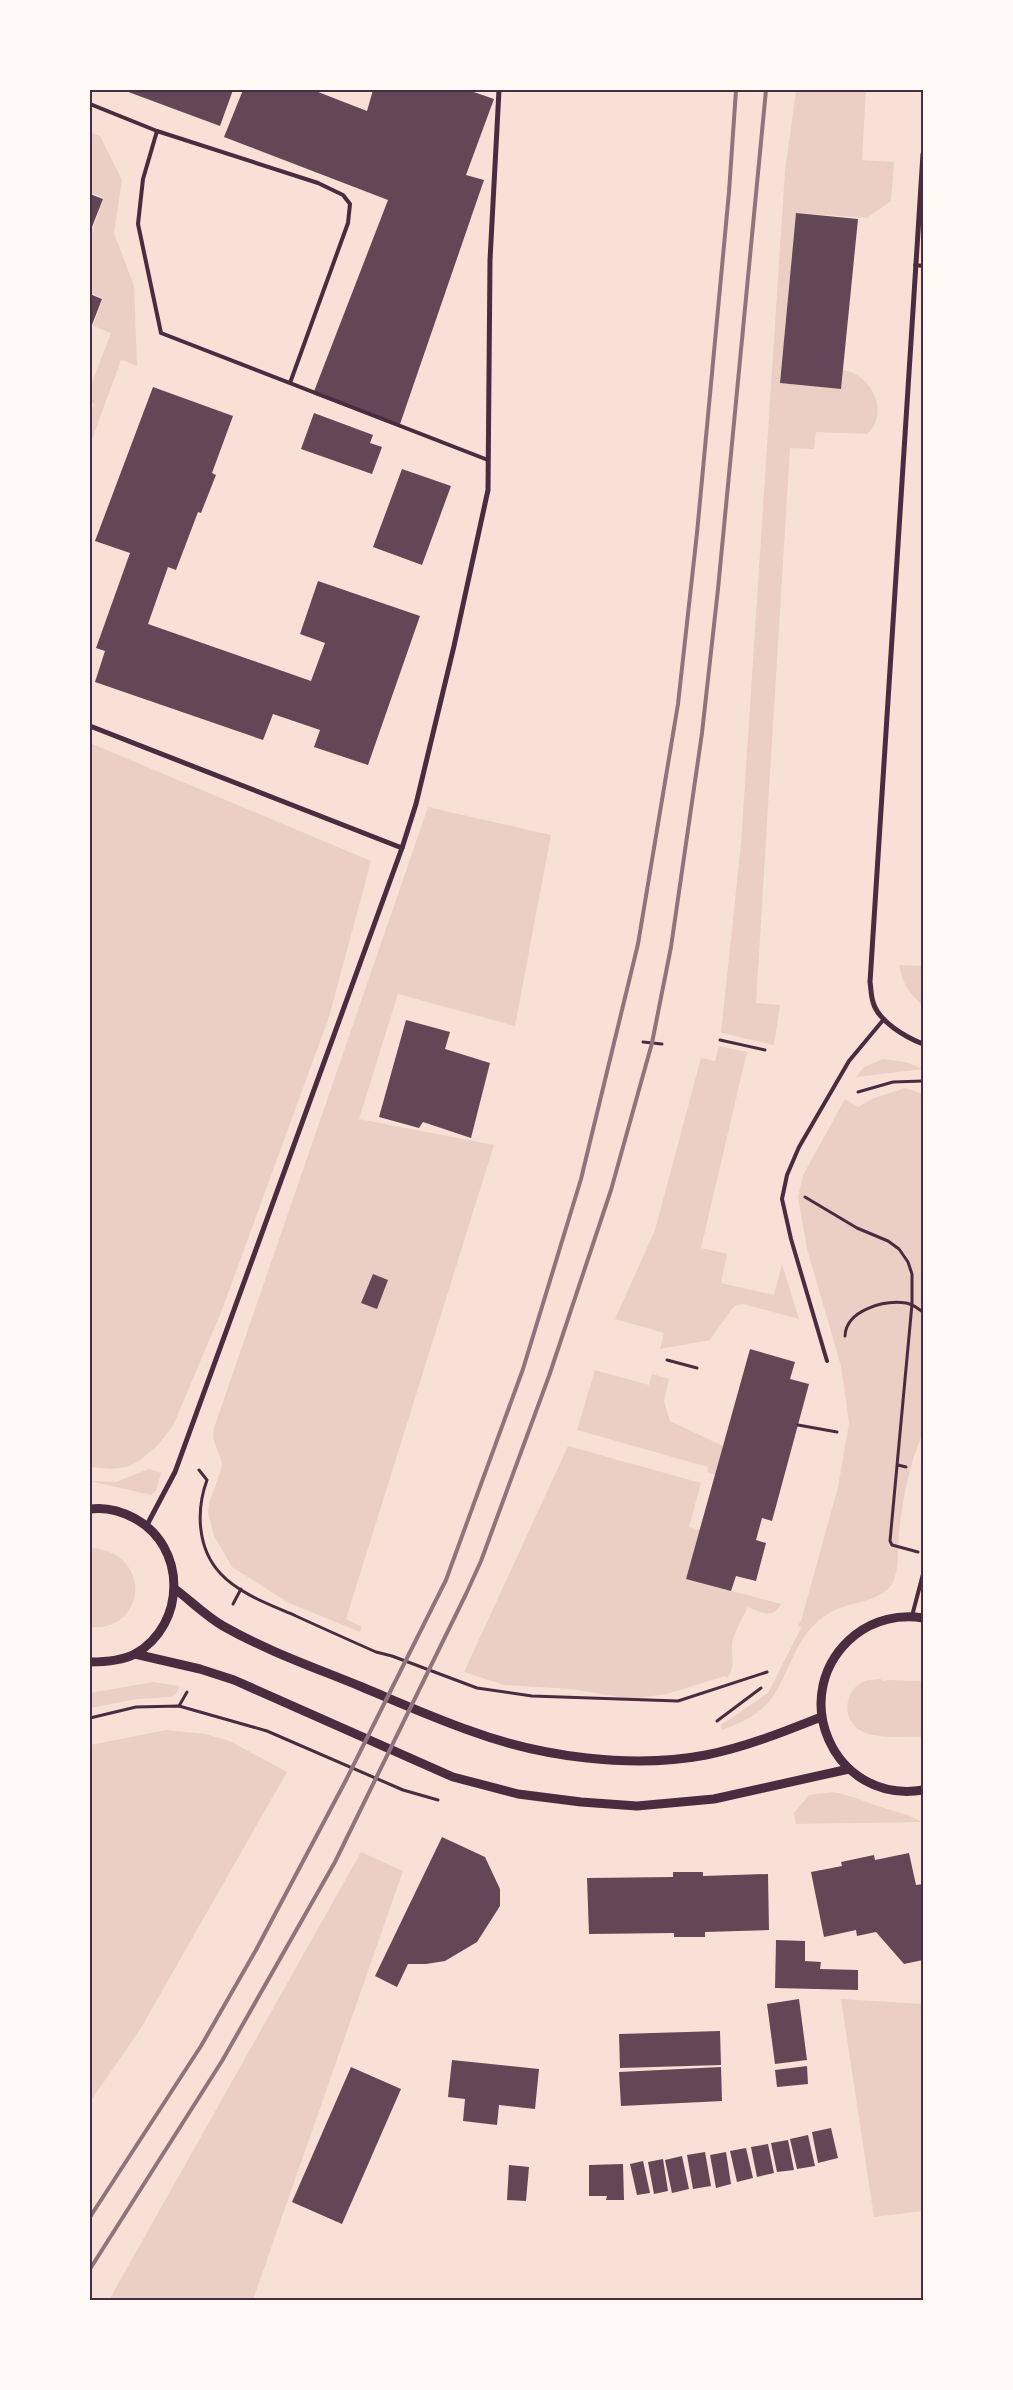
<svg xmlns="http://www.w3.org/2000/svg" width="1013" height="2390" viewBox="0 0 1013 2390" font-family="'Asap Condensed',sans-serif">
  <style>
    .green { fill: #ebcfc5 }
    .building { fill: #644757 }
    .lines { fill: none; stroke-linecap: round; stroke-linejoin: round }
    .path { stroke: #4a2c40; stroke-width: 3 }
    .service { stroke: #4a2c40; stroke-width: 4 }
    .minor { stroke: #4a2c40; stroke-width: 5 }
    .tertiary { stroke: #4a2c40; stroke-width: 9 }
    .rail { stroke: #8f747c; stroke-width: 4 }
    .neatline { fill: none; stroke: #4a2c40; stroke-width: 2 }
  </style>
  <rect width="100%" height="100%" fill="#f7e1d7"/>
  <g class="green">
    <path d="M 796,90 L 866,90 L 862,160 L 894,162 L 891,201 L 867,218 L 796,213 L 780,383 L 841,389 L 843,370 C 871,374 891,412 867,434 L 816,432 L 814,449 L 790,448 L 756,1003 L 780,1005 L 774,1045 L 721,1033 L 741,844 L 785,171 Z"/>
    <polygon points="90,132 100,136 122,180 114,233 134,286 137,366 121,360 90,445 90,416 94,404 90,402 90,388 111,333 93,326 103,298 90,293 90,236 104,198 90,192"/>
    <polygon points="90,743 371,861 329,1017 222,1310 173,1426 156,1447 139,1461 127,1467 111,1469 90,1467"/>
    <polygon points="428,807 551,835 515,1026 398,994 359,1119 494,1145 346,1619 362,1627 360,1632 289,1603 232,1567 214,1536 208,1513 209,1503 221,1470 222,1463 213,1438 214,1428"/>
    <path d="M 899,965 L 923,966 L 923,1006 C 909,993 902,983 899,965 Z"/>
    <polygon points="719,1046 747,1052 701,1248 727,1254 721,1283 774,1295 782,1264 799,1319 743,1304 735,1306 731,1310 710,1340 660,1349 664,1333 615,1319 655,1230 701,1058 715,1061"/>
    <polygon points="883,1059 906,1062 923,1069 856,1077 864,1067"/>
    <path d="M 905,1088 L 923,1094 L 923,1433 C 909,1465 902,1500 899,1535 C 897,1551 900,1569 892,1584 C 881,1602 848,1602 831,1612 C 826,1615 820,1619 816,1623 C 790,1647 786,1688 762,1709 C 750,1719 736,1725 722,1730 L 721,1725 L 768,1693 L 801,1628 L 798,1625 L 801,1621 L 838,1487 L 849,1423 L 841,1366 L 807,1249 L 798,1197 L 803,1175 L 845,1099 L 858,1107 L 874,1098 Z"/>
    <polygon points="595,1370 649,1385 652,1374 669,1379 664,1401 670,1421 723,1446 715,1475 707,1472 708,1467 577,1430"/>
    <path d="M 568,1446 L 701,1483 L 689,1527 L 700,1530 L 686,1579 L 781,1604 C 773,1620 761,1612 748,1607 C 742,1619 734,1632 732,1644 C 731,1657 736,1668 727,1678 L 725,1676 L 667,1694 L 631,1699 L 571,1689 L 504,1685 L 464,1672 Z"/>
    <polygon points="149,1469 161,1473 156,1491 151,1495 90,1481 116,1482"/>
    <path d="M 93,1548 C 155,1555 144,1633 90,1627 L 90,1549 Z"/>
    <path d="M 880,1679 L 884,1681 L 888,1680 L 923,1681 L 923,1737 C 906,1736 871,1740 858,1729 C 841,1716 845,1689 865,1681 C 869,1679 876,1680 880,1679 Z"/>
    <polygon points="153,1682 180,1686 175,1695 170,1697 137,1699 90,1708 90,1693"/>
    <polygon points="166,1730 205,1734 230,1741 287,1772 141,2028 90,2102 90,1745"/>
    <path d="M 833,1792 C 851,1795 865,1802 881,1807 C 896,1812 909,1814 922,1822 L 796,1824 L 794,1813 L 809,1795 Z"/>
    <polygon points="361,1852 403,1871 254,2297 253,2300 109,2300"/>
    <polygon points="841,1999 923,2004 923,2211 874,2217"/>
  </g>
  <g class="building">
    <polygon points="123,90 233,90 220,126"/>
    <polygon points="243,90 313,90 367,111 373,90 468,90 494,99 466,175 484,180 399,427 313,394 388,200 224,137"/>
    <polygon points="90,194 103,199 90,232"/>
    <polygon points="796,213 858,219 841,389 780,383"/>
    <polygon points="90,294 102,299 90,330"/>
    <polygon points="153,387 233,416 212,473 216,475 201,513 198,512 176,570 168,567 148,624 311,681 325,643 300,634 318,581 420,616 368,765 314,747 320,730 273,714 263,740 95,682 105,651 96,648 130,553 95,541"/>
    <polygon points="314,413 373,435 370,443 382,447 372,474 301,449"/>
    <polygon points="402,469 451,486 422,565 373,547"/>
    <polygon points="406,1020 450,1032 445,1049 490,1063 471,1138 423,1122 419,1128 379,1117"/>
    <polygon points="373,1274 388,1280 377,1309 361,1303"/>
    <polygon points="750,1349 795,1362 790,1379 809,1384 772,1521 762,1518 756,1540 766,1543 756,1581 736,1576 731,1591 686,1579"/>
    <polygon points="442,1837 485,1857 500,1889 500,1906 477,1942 445,1961 426,1964 408,1964 397,1987 375,1976"/>
    <polygon points="909,1853 916,1885 923,1884 923,1960 904,1964 876,1932 857,1936 856,1930 824,1937 811,1872 842,1866 841,1862 874,1855 875,1860"/>
    <polygon points="673,1872 703,1872 703,1876 768,1874 769,1930 705,1932 705,1937 674,1937 674,1933 589,1934 587,1878 673,1877"/>
    <polygon points="776,1940 805,1941 805,1961 821,1962 820,1969 858,1970 858,1990 775,1988"/>
    <polygon points="799,1999 807,2060 775,2064 767,2004"/>
    <polygon points="720,2031 721,2065 620,2068 619,2034"/>
    <polygon points="452,2060 539,2069 535,2109 499,2105 497,2125 463,2121 465,2099 448,2097"/>
    <polygon points="807,2066 808,2084 777,2087 775,2070"/>
    <polygon points="351,2067 401,2089 342,2224 292,2202"/>
    <polygon points="721,2067 722,2101 621,2106 619,2072"/>
    <polygon points="831,2128 838,2158 818,2163 812,2132"/>
    <polygon points="808,2135 815,2166 797,2169 790,2139"/>
    <polygon points="788,2140 794,2170 777,2172 771,2143"/>
    <polygon points="768,2144 774,2173 757,2177 751,2147"/>
    <polygon points="746,2148 753,2178 737,2182 730,2151"/>
    <polygon points="705,2152 711,2186 693,2189 687,2155"/>
    <polygon points="726,2152 731,2184 716,2188 710,2155"/>
    <polygon points="682,2156 689,2189 672,2193 665,2160"/>
    <polygon points="663,2159 668,2191 654,2194 648,2162"/>
    <polygon points="643,2161 650,2193 637,2195 630,2164"/>
    <polygon points="623,2164 624,2200 606,2200 607,2196 589,2196 589,2165"/>
    <polygon points="509,2165 529,2167 526,2201 507,2200"/>
  </g>
  <g class="lines">
    <g class="path">
      <polyline points="720,1040 765,1050"/>
      <polyline points="643,1042 662,1044"/>
      <polyline points="858,1092 893,1082 923,1081"/>
      <polyline points="805,1197 857,1228 888,1241 899,1249 908,1262 912,1274 912,1304 890,1541 892,1545 918,1552"/>
      <path d="M 845,1336 C 846,1310 884,1300 906,1303 C 913,1304 917,1308 923,1312"/>
      <polyline points="667,1360 697,1368"/>
      <polyline points="798,1425 837,1432"/>
      <polyline points="898,1465 906,1467"/>
      <path d="M 199,1470 L 207,1480 C 196,1510 197,1548 220,1573 C 239,1594 271,1605 296,1616 C 322,1628 349,1640 376,1652 L 392,1656 L 477,1688 L 532,1696 L 678,1701 L 767,1672"/>
      <polyline points="233,1604 241,1589"/>
      <polyline points="179,1706 187,1692"/>
      <polyline points="90,1718 136,1707 179,1706 267,1731 403,1790 438,1800"/>
      <polyline points="717,1721 761,1688"/>
    </g>
    <g class="service">
      <polyline points="90,104 157,131"/>
      <polyline points="915,265 923,266"/>
      <polyline points="290,383 348,223 350,204 343,195 318,183 157,131 143,179 138,224 161,333 488,460"/>
      <polyline points="827,1361 791,1239 782,1199 787,1175 799,1147 849,1061 884,1019"/>
      <polyline points="912,1616 923,1574"/>
    </g>
    <g class="minor">
      <path d="M 923,154 L 870,982 C 871,988 871,996 873,1002 C 878,1021 905,1037 923,1044"/>
      <polyline points="90,726 402,848 175,1472 147,1525"/>
      <polyline points="402,848 416,804 454,646 488,490 490,260 499,90"/>
    </g>
    <g class="tertiary">
      <path d="M 90,1509 C 105,1507 121,1511 134,1518 C 187,1546 187,1624 135,1654 C 121,1661 105,1662 90,1662"/>
      <path d="M 175,1589 C 191,1601 206,1616 223,1626 C 267,1651 316,1668 362,1687 C 398,1702 434,1718 471,1731 C 541,1757 632,1769 706,1755 C 746,1747 783,1732 821,1717"/>
      <path d="M 923,1618 C 899,1614 874,1620 855,1635 C 784,1692 833,1805 923,1790"/>
      <polyline points="135,1654 200,1669 234,1680 453,1777 518,1794 581,1802 637,1806 714,1799 849,1769"/>
    </g>
    <g class="rail">
      <polyline points="90,2217 201,2046 256,1950 345,1782 446,1580 523,1369 581,1179 638,944 678,704 697,533 729,192 736,90"/>
      <polyline points="90,2269 222,2061 335,1862 466,1594 481,1561 549,1376 611,1190 652,1043 671,947 702,733 718,589 766,90"/>
    </g>
  </g>
  <rect width="1013" height="2390" fill="none" stroke="#fffaf5" stroke-width="182"/>
  <rect x="91" y="91" width="831" height="2208" class="neatline"/>
</svg>
